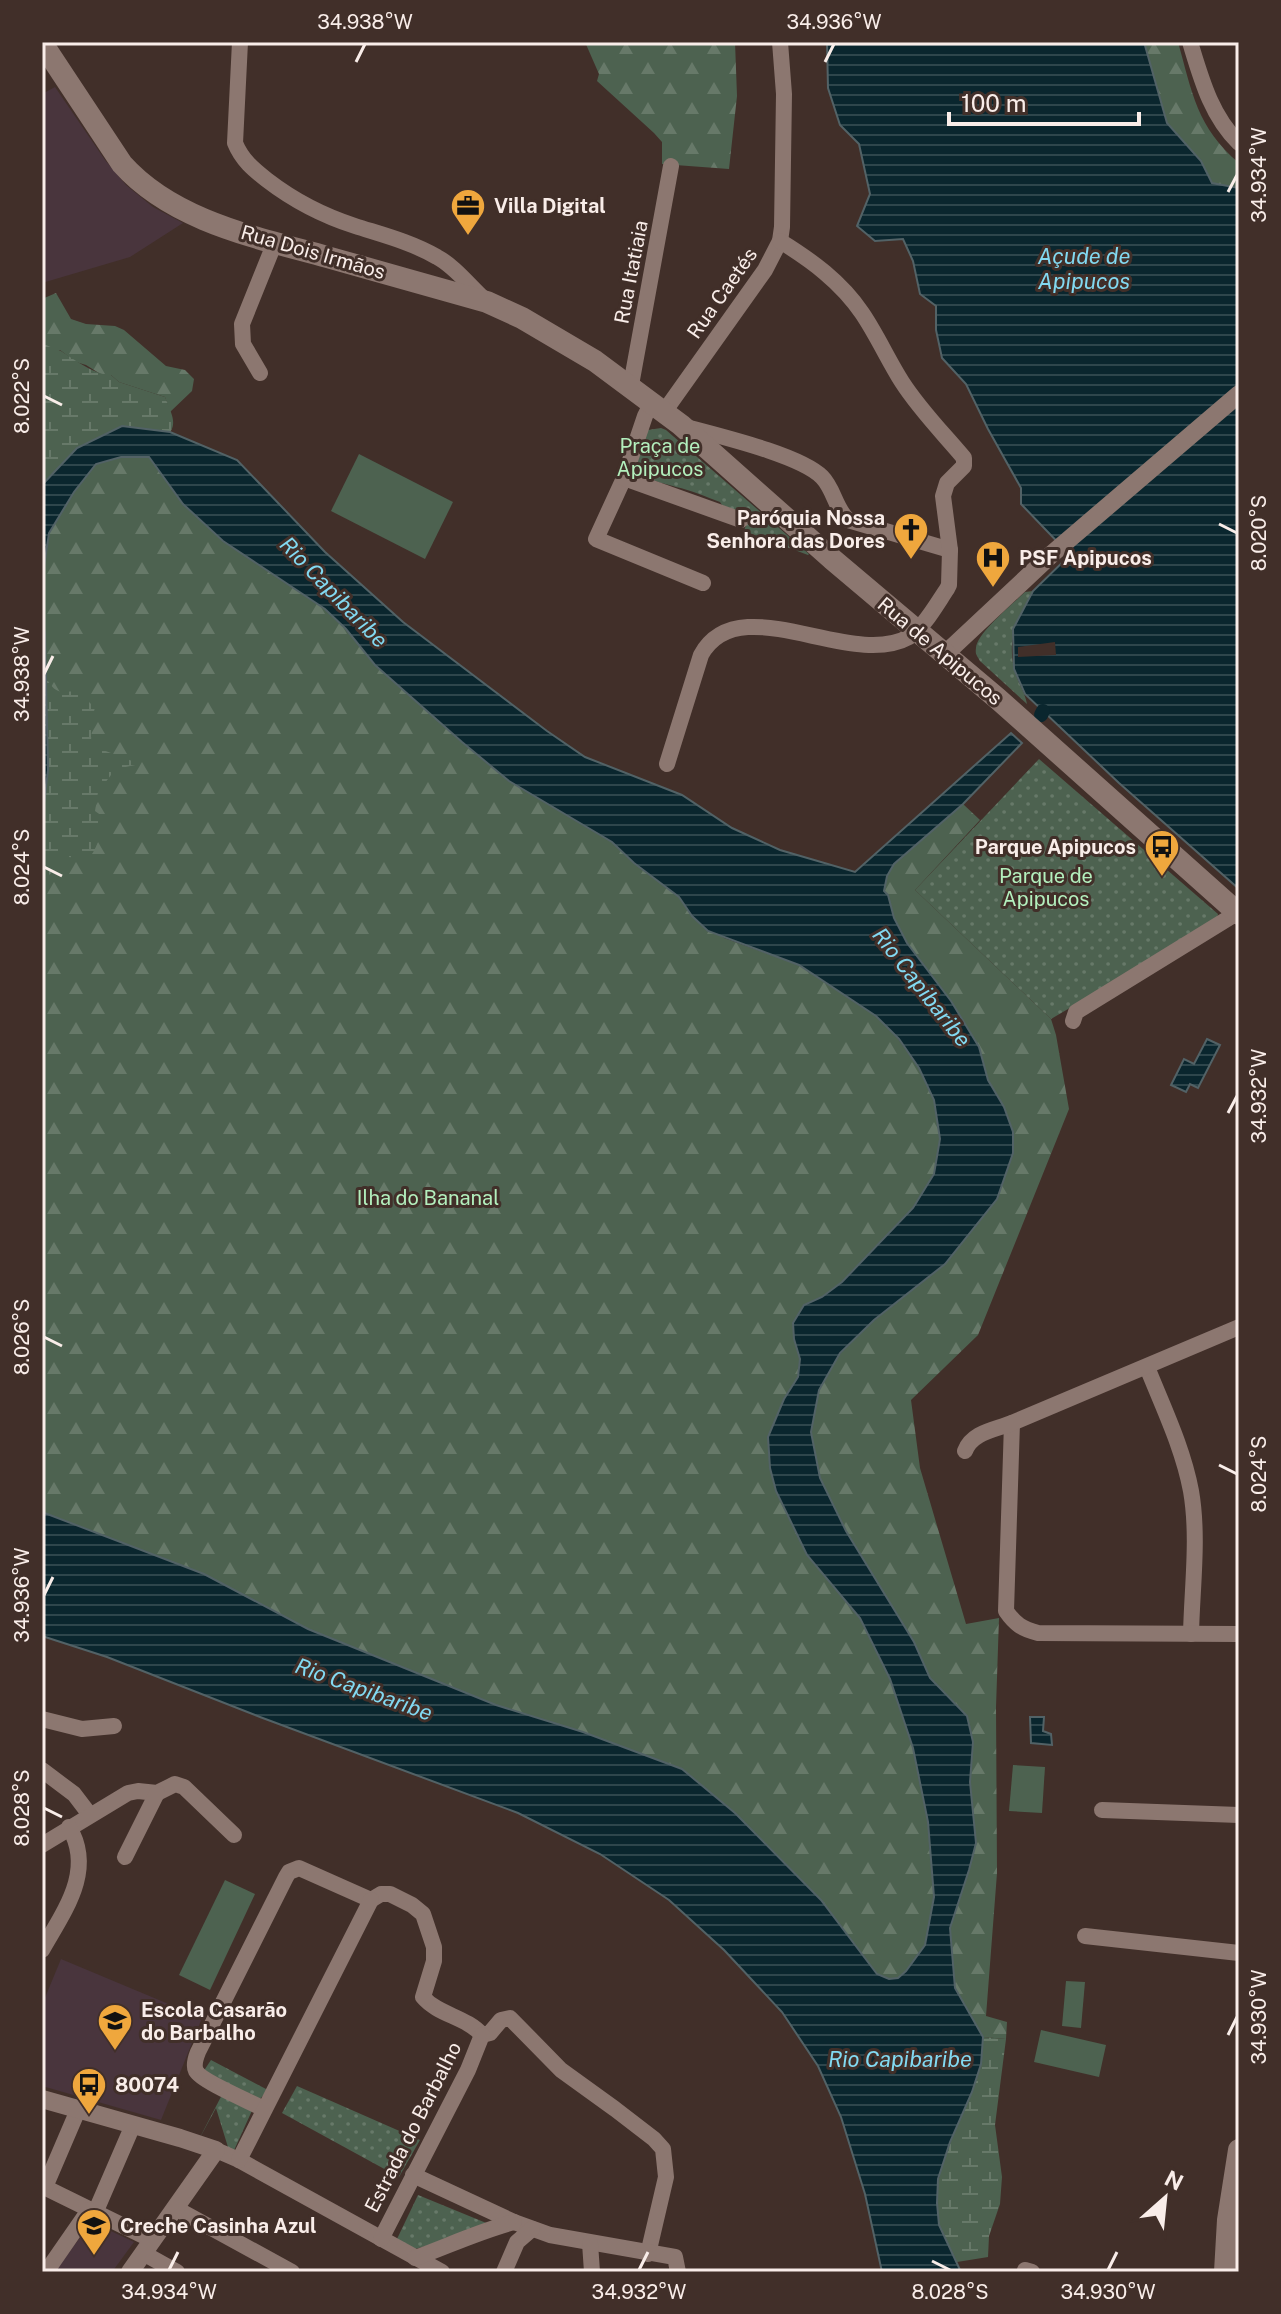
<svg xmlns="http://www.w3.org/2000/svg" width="1281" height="2314" viewBox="0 0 1281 2314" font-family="'Public Sans',sans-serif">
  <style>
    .education { fill: #49353d }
    .forest { fill: url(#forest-firs) }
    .wetland { fill: url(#wetland-marsh) }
    .park { fill: url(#park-dots) }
    .pitch { fill: #4d6250 }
    .water { fill: url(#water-rules); stroke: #526266; stroke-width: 2 }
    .pier { fill: #412f29 }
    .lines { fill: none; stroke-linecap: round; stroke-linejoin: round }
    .canal { stroke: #0a262e; stroke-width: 14 }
    .minor { stroke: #8c7770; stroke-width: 16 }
    .tertiary { stroke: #8c7770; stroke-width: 18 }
    .secondary { stroke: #8c7770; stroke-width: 22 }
    .ticks { fill: none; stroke: #f9ede9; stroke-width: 3 }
    .labels { text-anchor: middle; stroke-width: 6; stroke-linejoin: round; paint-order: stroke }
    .poi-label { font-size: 20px; font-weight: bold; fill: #f9ede9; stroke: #412f29; text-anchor: start }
    .street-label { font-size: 20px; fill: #f9ede9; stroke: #412f29 }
    .park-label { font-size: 20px; fill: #b3efbd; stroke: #412f29 }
    .water-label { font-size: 22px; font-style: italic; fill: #82d9f1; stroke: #412f29 }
    .neatline { fill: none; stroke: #f9ede9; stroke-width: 3 }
    .ticks-label { font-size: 20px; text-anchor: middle; fill: #f9ede9 }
  </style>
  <defs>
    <pattern id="forest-firs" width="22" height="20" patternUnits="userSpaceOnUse" patternTransform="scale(2)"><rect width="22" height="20" fill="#4d6250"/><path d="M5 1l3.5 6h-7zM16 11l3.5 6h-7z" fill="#677969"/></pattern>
    <pattern id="wetland-marsh" width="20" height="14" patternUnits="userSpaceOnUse" patternTransform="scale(2)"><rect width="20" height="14" fill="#4d6250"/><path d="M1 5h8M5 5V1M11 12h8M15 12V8" fill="none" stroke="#677969"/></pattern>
    <pattern id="park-dots" width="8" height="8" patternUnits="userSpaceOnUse" patternTransform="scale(2)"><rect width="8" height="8" fill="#4d6250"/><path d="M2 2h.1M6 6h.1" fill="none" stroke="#677969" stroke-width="1.8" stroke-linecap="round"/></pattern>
    <pattern id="water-rules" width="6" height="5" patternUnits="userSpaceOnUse" patternTransform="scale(2)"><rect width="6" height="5" fill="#0a262e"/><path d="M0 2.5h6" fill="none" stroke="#2e464c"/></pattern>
  </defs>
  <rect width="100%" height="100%" fill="#412f29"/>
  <g class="education">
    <polygon points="55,87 105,160 126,185 153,207 183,223 130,257 42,283 42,94"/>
    <polygon points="61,1959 202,2018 161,2120 42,2086 42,2005"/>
    <polygon points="92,2222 134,2242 112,2272 54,2272"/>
  </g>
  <g class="forest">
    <polygon points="585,42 735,42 737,96 729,169 662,164 662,142 654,133 597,81 599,74"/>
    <path d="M 1144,42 L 1178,42 C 1192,92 1197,128 1239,163 L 1239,188 L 1212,183 L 1201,161 L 1167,123 Z"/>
    <polygon points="56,293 71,319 86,324 115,326 124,330 166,366 185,370 194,379 192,391 170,412 165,397 119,382 111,375 102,375 86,365 76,362 60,350 52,350 43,344 42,299"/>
    <polygon points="121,457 149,457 183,504 265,568 325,609 346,629 580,822 612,842 634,863 679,897 692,916 724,938 799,965 877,1016 898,1039 919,1068 934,1100 940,1139 934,1174 913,1208 842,1283 822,1297 804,1305 794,1339 800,1359 798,1377 784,1399 768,1437 770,1468 807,1555 860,1618 890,1679 913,1748 928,1821 934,1897 925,1945 906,1971 898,1978 889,1979 877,1974 821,1900 735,1813 682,1769 583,1732 496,1705 308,1629 204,1574 42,1512 42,821 48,770 42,580 49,533 74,492 96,464"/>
    <polygon points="963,804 980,820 915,890 1051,1019 1056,1035 1069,1109 978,1335 911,1400 920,1468 966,1624 999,1618 996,1707 997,1873 986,2016 1007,2022 1006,2039 983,2037 955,1988 950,1928 969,1870 976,1843 970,1782 973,1742 947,1695 930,1679 914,1642 846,1531 820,1478 811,1432 819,1390 838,1356 871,1323 945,1264 997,1199 1004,1107 988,1080 951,1001 907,943 894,918 888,895 884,892 887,876 894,864"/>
  </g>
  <g class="wetland">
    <path d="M 42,341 C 49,349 56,347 64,353 C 76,361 96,375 111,375 L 119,382 L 165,397 C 169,408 178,423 170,432 L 122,426 L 77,448 L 42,485 Z"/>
    <path d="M 44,681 L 48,681 C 57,695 62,692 78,691 L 95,708 C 92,715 95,720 93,726 C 91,736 90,741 93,751 L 98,755 L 103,750 L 140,764 L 121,768 L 111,775 L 98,792 L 95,811 L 102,816 C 101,835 98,849 85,863 L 70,857 L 59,859 L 52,873 L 42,879 L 42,713 Z"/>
    <path d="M 983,2037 L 1006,2039 L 995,2125 L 1002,2177 L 1000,2204 L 989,2236 L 988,2257 L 957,2262 C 951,2249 941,2235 938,2222 C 928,2167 966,2119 980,2068 C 983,2058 982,2047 983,2037 Z"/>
  </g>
  <g class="park">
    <path d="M 661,428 L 666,430 L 809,554 L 808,555 L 744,531 L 748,519 L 722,505 L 720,502 C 706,497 691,490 676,487 C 660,482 647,481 635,467 L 648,430 Z"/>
    <path d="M 1033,591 C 1018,618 1007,636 1014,669 C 1017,681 1025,692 1027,704 L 980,661 C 977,655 975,655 976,648 C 977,633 1013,604 1025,592 Z"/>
    <polygon points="1039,759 1218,914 1216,922 1051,1019 915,890"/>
    <polygon points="211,2060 268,2090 259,2100 203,2072"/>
    <polygon points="297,2086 420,2140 399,2177 282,2113"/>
    <polygon points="225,2089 255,2104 231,2157 216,2108 197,2143"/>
    <polygon points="418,2195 496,2227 415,2249 397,2239"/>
  </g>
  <g class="pitch">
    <polygon points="359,454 453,502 425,559 331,511"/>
    <polygon points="1013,1765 1045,1767 1042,1813 1009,1811"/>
    <polygon points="225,1880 255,1894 210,1990 179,1975"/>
    <polygon points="1066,1981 1085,1982 1081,2028 1062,2026"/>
    <polygon points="1041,2030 1106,2045 1099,2077 1034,2062"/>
  </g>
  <g class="water">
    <polygon points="827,42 1144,42 1167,123 1201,161 1212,183 1239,188 1239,889 1119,783 1025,694 1014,669 1013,629 1033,591 1070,555 1021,504 1021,488 988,429 966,384 942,358 936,330 936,306 920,294 913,261 903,239 875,241 857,226 870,194 859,144 840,125 828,88"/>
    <polygon points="122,426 170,432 237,460 325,552 403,622 547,731 585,757 682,795 732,828 780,850 855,872 1011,733 1022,743 963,804 894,864 887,876 884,891 888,895 894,918 907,943 951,1001 979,1047 988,1080 1004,1107 1013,1132 1013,1153 997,1199 945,1264 874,1320 840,1353 819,1390 811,1432 820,1478 846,1531 914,1642 930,1678 967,1716 973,1742 970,1782 976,1843 969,1870 950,1928 955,1988 983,2037 981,2064 972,2092 950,2142 938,2179 937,2203 939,2225 961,2272 882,2272 865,2194 841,2117 818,2066 782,2012 724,1950 669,1900 600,1854 518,1813 260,1717 107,1657 42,1636 42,1512 204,1574 308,1629 496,1705 583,1732 682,1769 735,1813 821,1900 877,1974 889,1979 898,1978 906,1971 925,1945 934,1897 928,1822 913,1748 890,1679 860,1618 807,1555 776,1491 770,1468 768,1437 784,1399 798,1377 800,1359 794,1339 793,1323 804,1305 822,1297 842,1282 913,1208 934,1174 940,1139 934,1100 919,1068 899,1039 876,1016 799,965 708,931 692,916 679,897 634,863 612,842 509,781 462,742 375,665 346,629 325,609 223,541 183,504 149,457 121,457 96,464 74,492 49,533 42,580 42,485 77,448"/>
    <polygon points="42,616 45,634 48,770 42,821"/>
    <polygon points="1207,1039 1220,1045 1198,1088 1190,1084 1186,1092 1171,1085 1184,1059 1194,1064"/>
    <polygon points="1044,1717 1043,1731 1051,1734 1052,1745 1031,1743 1030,1717"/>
  </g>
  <polygon class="pier" points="1055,642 1056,655 1018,657 1018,647"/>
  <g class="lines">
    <polyline class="canal" points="1041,715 1043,711"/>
    <g class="minor">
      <path d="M 240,42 L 235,143 C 242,160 253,169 267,180 C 293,200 324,216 355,226 C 383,235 411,242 437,257 C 454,266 469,285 483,298"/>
      <path d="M 1190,42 C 1201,78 1211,116 1239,143"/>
      <polyline points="260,373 243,344 242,324 275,242"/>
      <polyline points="631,385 671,166"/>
      <polyline points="652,402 645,416 624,478 596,539 703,583"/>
      <polyline points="664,412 765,270 780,241 782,227 784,94 780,42"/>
      <path d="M 686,427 C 719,436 800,455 822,477 C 834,489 835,508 848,520 L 950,550"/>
      <polyline points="624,478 741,520"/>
      <path d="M 667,764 L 701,655 C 739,586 850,670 909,637 C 923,629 938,602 947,589 L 949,585 L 950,550 L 943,496 L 947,483 L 964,466 L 964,458 C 943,433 920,410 902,382 C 888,360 877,335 862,313 C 841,282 811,260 780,241"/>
      <polyline points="1073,1021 1076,1012 1237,913"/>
      <path d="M 1147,1367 C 1163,1407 1183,1448 1191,1491 C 1199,1537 1192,1587 1191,1634"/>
      <path d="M 1012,1423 L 1006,1611 C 1015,1624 1022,1629 1038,1633 L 1239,1634"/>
      <path d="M 965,1451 C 972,1432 995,1430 1012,1423 L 1239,1327"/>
      <polyline points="42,1719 82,1729 114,1726"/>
      <polyline points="42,1770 74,1794 90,1815"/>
      <polyline points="1102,1810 1239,1815"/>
      <polyline points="42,1845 128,1793 138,1791 157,1793 175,1784 184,1787 234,1835"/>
      <polyline points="125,1857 157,1793"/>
      <path d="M 371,1900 L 381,1894 L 390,1894 L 412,1905 L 423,1914 L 434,1947 L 434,1961 L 423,1997 C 438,2015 467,2017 482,2035"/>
      <polyline points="1085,1936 1239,1953"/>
      <path d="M 42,1950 C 64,1911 95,1871 69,1827"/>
      <polyline points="482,2035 490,2033 501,2020 510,2018 561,2070 615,2109 654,2139 663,2149 666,2177 648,2254"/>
      <path d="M 264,2109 C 251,2102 201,2081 196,2071 C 193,2065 196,2057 198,2052 L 286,1877 L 289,1872 L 299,1868 L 371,1900"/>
      <polyline points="216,2150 239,2160 442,2272"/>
      <polyline points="239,2160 371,1900"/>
      <polyline points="413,2175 514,2222 550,2235 675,2257 678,2272"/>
      <polyline points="42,2186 152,2240"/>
      <polyline points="45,2187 78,2110"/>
      <polyline points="175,2208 292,2272"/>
      <polyline points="95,2213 133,2125"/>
      <polyline points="381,2239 468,2070 482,2035"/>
      <polyline points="590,2243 592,2272"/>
      <polyline points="143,2253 177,2272"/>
      <path d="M 415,2258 C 448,2246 480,2231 514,2222"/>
      <polyline points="1025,2270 1032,2272"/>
      <polyline points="46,2272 89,2210"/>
      <polyline points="504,2272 517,2242 532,2229"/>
    </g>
    <g class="tertiary">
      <polyline points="944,655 1053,553 1239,394"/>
      <polyline points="42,2099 180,2138 216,2150 130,2272"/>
    </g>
    <g class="secondary">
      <path d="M 42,43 L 122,164 C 173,221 255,237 327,257 C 380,272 434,287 487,302 L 522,318 L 595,361 L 681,425 L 832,559 L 998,699 L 1239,914"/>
      <polyline points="1225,2272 1228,2220 1239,2150"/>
    </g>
  </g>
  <path class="ticks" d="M 356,62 L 365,44M 825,62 L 834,44M 1228,192 L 1237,175M 44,396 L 62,405M 1219,524 L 1237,533M 44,674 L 53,656M 44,867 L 62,876M 1228,1113 L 1237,1096M 44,1337 L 62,1346M 1219,1465 L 1237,1474M 44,1595 L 53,1577M 44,1808 L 62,1817M 1228,2035 L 1237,2017M 932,2261 L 950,2270M 169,2270 L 178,2252M 639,2270 L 648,2252M 1108,2270 L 1117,2252"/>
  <defs>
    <symbol id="office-pin" viewBox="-11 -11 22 30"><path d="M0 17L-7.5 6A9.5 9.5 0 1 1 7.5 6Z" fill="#efa73d" stroke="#412f29"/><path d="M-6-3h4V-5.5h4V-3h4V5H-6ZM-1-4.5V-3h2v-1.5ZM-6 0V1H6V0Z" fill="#111"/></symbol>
    <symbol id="church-pin" viewBox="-11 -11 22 30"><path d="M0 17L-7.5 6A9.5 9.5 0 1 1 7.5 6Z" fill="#efa73d" stroke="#412f29"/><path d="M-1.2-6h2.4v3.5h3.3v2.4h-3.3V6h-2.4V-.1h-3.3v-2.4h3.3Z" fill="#111"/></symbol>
    <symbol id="hospital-pin" viewBox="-11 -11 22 30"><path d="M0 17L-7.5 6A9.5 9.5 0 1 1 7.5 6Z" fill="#efa73d" stroke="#412f29"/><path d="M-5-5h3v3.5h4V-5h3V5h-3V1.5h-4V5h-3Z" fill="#111"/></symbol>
    <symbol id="bus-pin" viewBox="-11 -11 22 30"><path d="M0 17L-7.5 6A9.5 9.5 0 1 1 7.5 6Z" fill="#efa73d" stroke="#412f29"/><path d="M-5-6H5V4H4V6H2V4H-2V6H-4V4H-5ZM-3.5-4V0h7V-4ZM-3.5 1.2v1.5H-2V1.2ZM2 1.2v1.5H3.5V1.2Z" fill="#111"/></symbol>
    <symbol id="school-pin" viewBox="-11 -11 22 30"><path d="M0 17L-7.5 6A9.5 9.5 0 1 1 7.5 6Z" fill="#efa73d" stroke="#412f29"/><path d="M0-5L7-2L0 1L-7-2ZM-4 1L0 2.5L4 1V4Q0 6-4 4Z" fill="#111"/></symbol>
  </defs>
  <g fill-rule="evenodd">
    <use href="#office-pin" x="448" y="186" width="40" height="54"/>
    <use href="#church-pin" x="891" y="510" width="40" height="54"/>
    <use href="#hospital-pin" x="973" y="538" width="40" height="54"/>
    <use href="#bus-pin" x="1142" y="827" width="40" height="54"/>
    <use href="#school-pin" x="95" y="2001" width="40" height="54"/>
    <use href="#bus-pin" x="69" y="2065" width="40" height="54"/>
    <use href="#school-pin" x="74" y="2206" width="40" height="54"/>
  </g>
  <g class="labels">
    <g class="poi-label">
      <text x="494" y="213">Villa Digital</text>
      <text x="885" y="525" text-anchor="end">Paróquia Nossa<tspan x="885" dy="23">Senhora das Dores</tspan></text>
      <text x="1019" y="565">PSF Apipucos</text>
      <text x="1136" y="854" text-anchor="end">Parque Apipucos</text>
      <text x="141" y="2017">Escola Casarão<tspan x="141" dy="23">do Barbalho</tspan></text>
      <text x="115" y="2092">80074</text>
      <text x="120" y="2233">Creche Casinha Azul</text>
    </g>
    <g class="street-label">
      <text transform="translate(313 252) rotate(16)" y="7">Rua Dois Irmãos</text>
      <text transform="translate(631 272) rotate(-79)" y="7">Rua Itatiaia</text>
      <text transform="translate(722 293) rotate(-55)" y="7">Rua Caetés</text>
      <text transform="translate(940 651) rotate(40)" y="7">Rua de Apipucos</text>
      <text transform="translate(413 2127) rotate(-63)" y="7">Estrada do Barbalho</text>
    </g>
    <g class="park-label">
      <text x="660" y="453">Praça de<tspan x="660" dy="23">Apipucos</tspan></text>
      <text x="1046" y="883">Parque de<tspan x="1046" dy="23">Apipucos</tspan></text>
      <text x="428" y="1205">Ilha do Bananal</text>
    </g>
    <g class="water-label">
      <text x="1084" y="264">Açude de<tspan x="1084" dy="25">Apipucos</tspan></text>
      <text transform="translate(334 592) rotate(46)" y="8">Rio Capibaribe</text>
      <text transform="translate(922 987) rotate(52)" y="8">Rio Capibaribe</text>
      <text transform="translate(364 1689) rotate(20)" y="8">Rio Capibaribe</text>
      <text x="900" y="2067">Rio Capibaribe</text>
    </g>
  </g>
  <rect width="1281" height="2314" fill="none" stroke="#412f29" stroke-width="88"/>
  <g transform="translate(1165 2198) rotate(27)" stroke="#412f29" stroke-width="6" paint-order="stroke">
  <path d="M0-6L14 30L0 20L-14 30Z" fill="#f9ede9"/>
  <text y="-12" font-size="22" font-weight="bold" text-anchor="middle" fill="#f9ede9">N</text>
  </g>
  <path d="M949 112v12h190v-12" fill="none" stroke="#f9ede9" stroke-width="4"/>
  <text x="961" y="112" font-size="24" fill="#f9ede9" stroke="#412f29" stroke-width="6" paint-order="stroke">100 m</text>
  <rect x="44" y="44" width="1193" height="2226" class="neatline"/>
  <g class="ticks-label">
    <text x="365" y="29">34.938°W</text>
    <text x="834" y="29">34.936°W</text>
    <text transform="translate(1259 175) rotate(-90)" y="7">34.934°W</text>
    <text transform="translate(22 396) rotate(-90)" y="7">8.022°S</text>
    <text transform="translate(1259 533) rotate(-90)" y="7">8.020°S</text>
    <text transform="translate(22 674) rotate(-90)" y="7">34.938°W</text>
    <text transform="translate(22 867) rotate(-90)" y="7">8.024°S</text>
    <text transform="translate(1259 1096) rotate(-90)" y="7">34.932°W</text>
    <text transform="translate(22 1337) rotate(-90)" y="7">8.026°S</text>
    <text transform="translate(1259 1474) rotate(-90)" y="7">8.024°S</text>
    <text transform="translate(22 1595) rotate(-90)" y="7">34.936°W</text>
    <text transform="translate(22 1808) rotate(-90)" y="7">8.028°S</text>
    <text transform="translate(1259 2017) rotate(-90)" y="7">34.930°W</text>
    <text x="169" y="2299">34.934°W</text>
    <text x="639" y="2299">34.932°W</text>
    <text x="950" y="2299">8.028°S</text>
    <text x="1108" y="2299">34.930°W</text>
  </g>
</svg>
